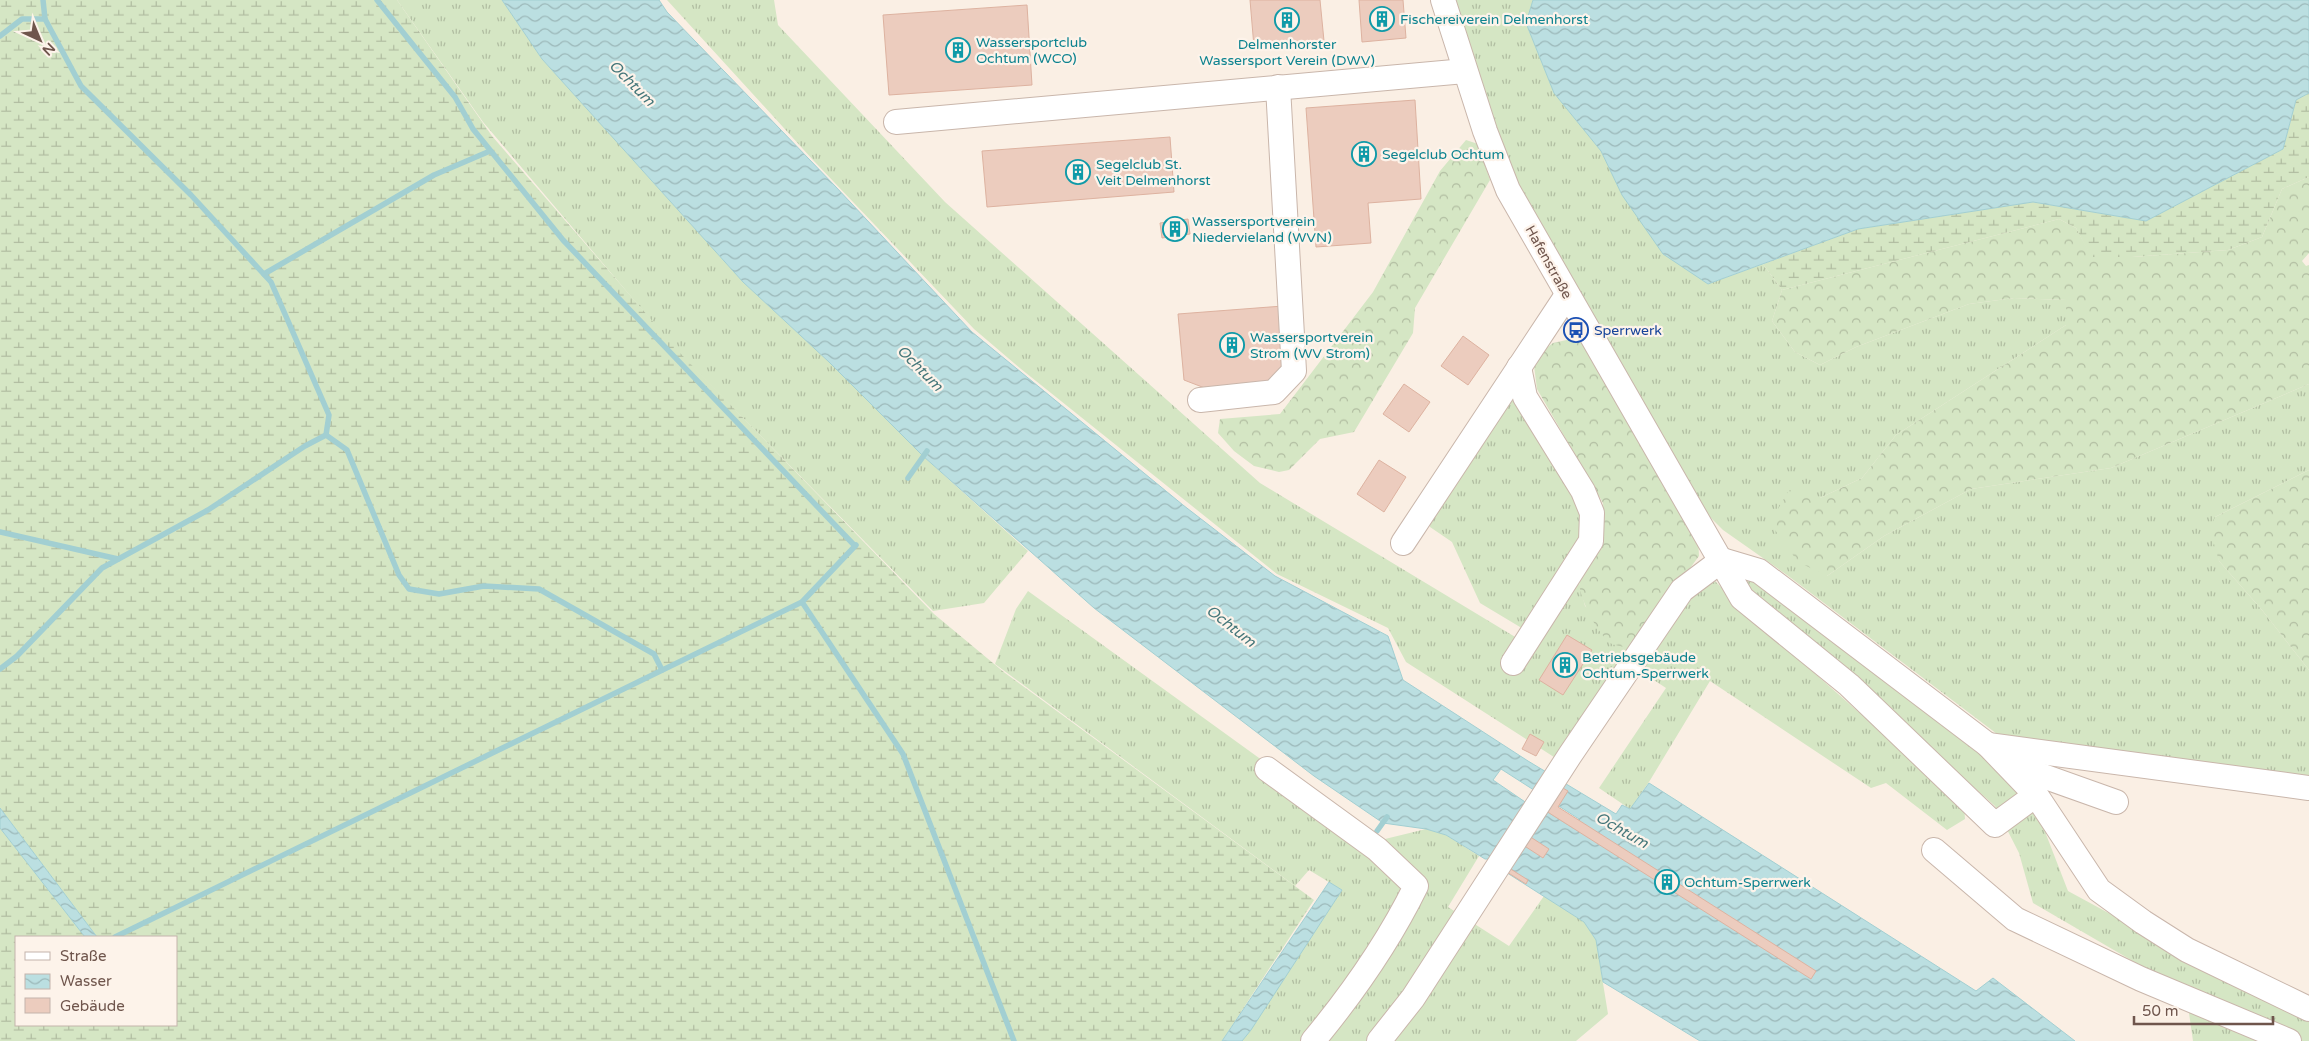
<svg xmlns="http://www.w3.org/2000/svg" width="2309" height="1041" viewBox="0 0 2309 1041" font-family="'Varela Round',sans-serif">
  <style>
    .grass { fill: url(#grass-tufts) }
    .forest { fill: url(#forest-crowns) }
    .wetland { fill: url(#wetland-marsh) }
    .water { fill: url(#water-waves); stroke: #a2cfd2 }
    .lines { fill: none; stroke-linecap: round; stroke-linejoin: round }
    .stream { stroke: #a2cfd2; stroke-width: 5.5 }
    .building { fill: #ecccbe; stroke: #ddb2a0 }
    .minor-casing { stroke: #c9b6ab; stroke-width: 26 }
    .minor { stroke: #fff; stroke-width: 24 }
    .labels { text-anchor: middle; stroke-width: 4.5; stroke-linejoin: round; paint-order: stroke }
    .culture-label { font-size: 14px; fill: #0d838f; stroke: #fdf3ea; text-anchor: start }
    .street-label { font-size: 14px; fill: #6f554c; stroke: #fdf3ea }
    .transit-label { font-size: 14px; fill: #164399; stroke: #fdf3ea; text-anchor: start }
    .water-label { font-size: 15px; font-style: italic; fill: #45777a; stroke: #fdf3ea }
  </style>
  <defs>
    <pattern id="grass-tufts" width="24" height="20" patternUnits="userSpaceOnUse" patternTransform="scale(1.25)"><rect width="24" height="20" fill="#d5e6c4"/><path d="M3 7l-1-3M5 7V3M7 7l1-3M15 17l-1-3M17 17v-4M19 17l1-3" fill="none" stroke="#b1bda1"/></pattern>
    <pattern id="forest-crowns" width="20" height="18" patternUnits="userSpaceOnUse" patternTransform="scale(1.25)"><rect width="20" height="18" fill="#d5e6c4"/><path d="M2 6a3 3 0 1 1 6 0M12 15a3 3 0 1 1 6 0" fill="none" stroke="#b1bda1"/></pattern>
    <pattern id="wetland-marsh" width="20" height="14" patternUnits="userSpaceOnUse" patternTransform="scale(1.25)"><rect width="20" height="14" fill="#d5e6c4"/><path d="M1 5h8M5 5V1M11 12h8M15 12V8" fill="none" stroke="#b1bda1"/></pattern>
    <pattern id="water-waves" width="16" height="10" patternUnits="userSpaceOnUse" patternTransform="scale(1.25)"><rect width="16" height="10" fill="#bbdfe1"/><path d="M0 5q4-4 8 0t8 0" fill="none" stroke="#9cb8b9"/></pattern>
  </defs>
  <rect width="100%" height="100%" fill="#faefe4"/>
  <g class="grass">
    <polygon points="397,0 502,0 542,59 743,282 829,362 923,456 1028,551 984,603 933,611 678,352 483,122"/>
    <polygon points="667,0 774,0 778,25 945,202 1260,483 1535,649 1579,582 1585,606 1631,648 1557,759 1406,662 1388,628 1277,574 1021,369 974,329 813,160"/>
    <polygon points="1456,0 1533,0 1526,23 1554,93 1601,151 1622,195 1708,284 1763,264 1782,290 1772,321 1795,352 1820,365 1856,347 1969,304 2014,298 2066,300 2066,325 1896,435 1862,478 1820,498 1827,576 1884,536 1971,489 2111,468 2309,384 2309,470 2215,517 2219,561 2262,610 2309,670 2309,780 2001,737 1787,575 1723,530 1704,511 1515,187 1463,39"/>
    <polygon points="1514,396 1588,521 1586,544 1525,630 1480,603 1452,542 1430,527 1430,518"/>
    <polygon points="1708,574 1752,618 1964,805 1965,819 1947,830 1886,783 1871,788 1710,681 1649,782 1630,809 1599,788 1666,688 1634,667"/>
    <polygon points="1749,577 2017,783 2037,811 2068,891 2195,960 2309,1015 2309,1041 2193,1041 2186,992 2033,903 2019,853 1995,806 1747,586 1745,582"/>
    <polygon points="1028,591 1367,836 1385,839 1426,829 1446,835 1479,856 1448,907 1509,946 1544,896 1584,922 1596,940 1608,1014 1576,1041 1242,1041 1342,890 1309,870 1295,886 995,664 1016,609"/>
  </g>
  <g class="forest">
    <polygon points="1466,140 1478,144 1490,180 1415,308 1413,333 1354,432 1320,439 1289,470 1279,472 1254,466 1234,451 1218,433 1220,419 1280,414 1373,292 1440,171"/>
    <polygon points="2309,177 2309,253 2302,261 2306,266 2309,265 2309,384 2111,468 1971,489 1884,536 1827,576 1798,562 1770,523 1789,490 1820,498 1862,478 1896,435 2066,325 2066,300 2014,298 1969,304 1856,347 1820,365 1795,352 1772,321 1782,290 2059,219 2076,228 2092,257 2132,257 2228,250 2262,237 2282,189"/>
    <path d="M 1571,339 L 1584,344 L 1698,536 L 1699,556 L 1631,648 C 1626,647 1617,646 1612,644 C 1599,637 1576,594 1580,580 C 1592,546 1606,544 1603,503 L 1537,389 L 1534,366 L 1541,352 L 1553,343 Z"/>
    <polygon points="2309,470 2309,670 2262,610 2219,561 2210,530 2215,517"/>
  </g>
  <g class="wetland">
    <polygon points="0,0 397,0 492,136 681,354 934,614 1005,673 1314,900 1222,1041 0,1041 0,828 85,937 16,937 16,1025 176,1025 176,937 97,937 0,808"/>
    <polygon points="2309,93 2309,177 2282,189 2262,237 2228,250 2132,257 2091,257 2076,228 2059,219 1782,290 1763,264 1858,229 2033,202 2146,221 2283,149 2296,100"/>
  </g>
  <g class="water">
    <polygon points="502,0 659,0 667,12 836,187 972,332 1183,505 1275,576 1388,636 1403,680 1528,761 1616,814 1622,805 1630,809 1649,783 1976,991 1993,978 2075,1041 1700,1041 1603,982 1596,940 1584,922 1501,869 1540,807 1573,828 1579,819 1501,769 1493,780 1531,806 1498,859 1485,859 1446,835 1426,829 1383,823 1314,776 1094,608 923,456 829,362 743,282 542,59"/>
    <polygon points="1533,0 2309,0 2309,93 2296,100 2283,149 2146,221 2033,202 1858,229 1708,284 1663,254 1622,195 1601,151 1554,93 1526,23"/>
    <polygon points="0,808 97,937 85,937 0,828"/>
    <polygon points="1329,882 1342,890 1251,1030 1242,1041 1222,1041"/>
  </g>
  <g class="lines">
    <g class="stream">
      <polyline points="43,0 45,19"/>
      <polyline points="377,0 455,97 473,129 563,240 855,546"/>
      <polyline points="0,36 22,19 45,19 81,86 191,195 271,282 329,415 326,435 305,446 208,510 102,568 17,656 0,669"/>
      <polyline points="264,274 434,175 490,151"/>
      <polyline points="326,435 347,450 399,575 409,589 439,594 484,586 539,589 654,654 662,670"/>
      <polyline points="908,478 927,451"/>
      <polyline points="0,532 118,559"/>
      <polyline points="802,602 903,754 1014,1041"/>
      <polyline points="1377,831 1387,817"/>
      <polyline points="115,937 802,602 856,545"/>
    </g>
  </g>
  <g class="building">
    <polygon points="1250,0 1320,0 1324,41 1254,47"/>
    <polygon points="1359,0 1403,0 1406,38 1362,42"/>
    <polygon points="1027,5 1032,85 889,95 883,15"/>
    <polygon points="1415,100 1421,199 1368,203 1371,243 1316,247 1306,108"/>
    <polygon points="1170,137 1174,192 987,207 982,151"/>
    <polygon points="1188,219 1190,234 1162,238 1160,223"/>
    <polygon points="1283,306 1284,376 1270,385 1210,390 1184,380 1178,314"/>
    <polygon points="1463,336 1489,355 1468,385 1441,366"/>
    <polygon points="1404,384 1430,402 1409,432 1383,414"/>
    <polygon points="1379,460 1406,477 1384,512 1357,494"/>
    <polygon points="1567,635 1592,650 1563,695 1539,680"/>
    <polygon points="1530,734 1544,742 1536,756 1522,749"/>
    <polygon points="1556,784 1568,791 1558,807 1816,971 1811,979 1546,811 1529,836 1549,849 1543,858 1523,845 1509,868 1528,880 1526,884 1502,869"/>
  </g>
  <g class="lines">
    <defs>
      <g id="minor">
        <polyline points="1443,0 1485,131 1508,190 1742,598 1849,685 1995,825 2036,795"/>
        <polyline points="896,122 1465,71"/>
        <polyline points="1200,400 1274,392 1294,371 1278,87"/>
        <polyline points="1403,543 1567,295"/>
        <polyline points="1722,560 1759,571 1988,745 2036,795 2099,890 2143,922 2187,950 2309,1009"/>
        <polyline points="1513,663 1591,541 1592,513 1583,491 1525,397 1519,367"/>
        <polyline points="1988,745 2309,788"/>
        <polyline points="2012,765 2116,802"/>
        <path d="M 1267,769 L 1377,849 L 1416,886 C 1389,941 1352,994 1313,1041"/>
        <polyline points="1934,850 2015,919 2141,979 2289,1041"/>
        <polyline points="1379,1041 1413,998 1570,755 1682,590 1722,560"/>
      </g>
    </defs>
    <use href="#minor" class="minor-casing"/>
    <use href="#minor" class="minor"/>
  </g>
  <defs>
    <symbol id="building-ring" viewBox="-11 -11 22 22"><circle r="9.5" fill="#fdf3ea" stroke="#0f9aa8" stroke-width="1.5"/><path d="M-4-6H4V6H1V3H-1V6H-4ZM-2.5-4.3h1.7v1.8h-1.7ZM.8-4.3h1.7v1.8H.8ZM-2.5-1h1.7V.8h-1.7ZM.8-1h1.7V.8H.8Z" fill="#0f9aa8"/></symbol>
    <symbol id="bus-ring" viewBox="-11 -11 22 22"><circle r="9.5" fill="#fdf3ea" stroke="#1a4fb4" stroke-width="1.5"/><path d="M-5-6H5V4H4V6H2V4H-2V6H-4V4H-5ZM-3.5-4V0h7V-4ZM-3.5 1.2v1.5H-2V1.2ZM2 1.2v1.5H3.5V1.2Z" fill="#1a4fb4"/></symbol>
  </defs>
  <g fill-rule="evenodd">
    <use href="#building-ring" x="1368" y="5" width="28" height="28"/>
    <use href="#building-ring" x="1273" y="6" width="28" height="28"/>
    <use href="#building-ring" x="944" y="36" width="28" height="28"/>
    <use href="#building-ring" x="1350" y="140" width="28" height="28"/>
    <use href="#building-ring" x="1064" y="158" width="28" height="28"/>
    <use href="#building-ring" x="1161" y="215" width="28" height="28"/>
    <use href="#bus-ring" x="1562" y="316" width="28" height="28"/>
    <use href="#building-ring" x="1218" y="331" width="28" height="28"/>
    <use href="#building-ring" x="1551" y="651" width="28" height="28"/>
    <use href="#building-ring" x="1653" y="868" width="28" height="28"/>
  </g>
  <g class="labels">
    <g class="culture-label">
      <text x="1400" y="24">Fischereiverein Delmenhorst</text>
      <text x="976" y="47">Wassersportclub<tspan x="976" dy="16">Ochtum (WCO)</tspan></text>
      <text x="1287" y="49" text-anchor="middle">Delmenhorster<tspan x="1287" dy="16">Wassersport Verein (DWV)</tspan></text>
      <text x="1382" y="159">Segelclub Ochtum</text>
      <text x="1096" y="169">Segelclub St.<tspan x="1096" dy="16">Veit Delmenhorst</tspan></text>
      <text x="1192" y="226">Wassersportverein<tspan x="1192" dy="16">Niedervieland (WVN)</tspan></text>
      <text x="1250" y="342">Wassersportverein<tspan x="1250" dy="16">Strom (WV Strom)</tspan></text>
      <text x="1582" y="662">Betriebsgebäude<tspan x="1582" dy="16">Ochtum-Sperrwerk</tspan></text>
      <text x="1684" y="887">Ochtum-Sperrwerk</text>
    </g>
    <g class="street-label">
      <text transform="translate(1549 262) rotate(61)" y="5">Hafenstraße</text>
    </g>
    <g class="transit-label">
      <text x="1594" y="335">Sperrwerk</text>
    </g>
    <g class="water-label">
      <text transform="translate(632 83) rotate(45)" y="5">Ochtum</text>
      <text transform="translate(920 368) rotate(45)" y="5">Ochtum</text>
      <text transform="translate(1231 626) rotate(38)" y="5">Ochtum</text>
      <text transform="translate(1622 830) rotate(30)" y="5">Ochtum</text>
    </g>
  </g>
  <rect x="15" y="936" width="162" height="90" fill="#fdf3ea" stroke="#c4b4ab"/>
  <rect x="25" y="952" width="25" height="8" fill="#ffffff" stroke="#c4b4ab"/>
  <text x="60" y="961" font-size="15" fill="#6f554c">Straße</text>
  <rect x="25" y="974" width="25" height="15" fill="url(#water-waves)" stroke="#c4b4ab"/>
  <text x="60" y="986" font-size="15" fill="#6f554c">Wasser</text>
  <rect x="25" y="998" width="25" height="15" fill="#ecccbe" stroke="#c4b4ab"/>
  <text x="60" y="1011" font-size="15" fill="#6f554c">Gebäude</text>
  <g transform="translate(40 40) rotate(136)" stroke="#fdf3ea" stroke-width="4" paint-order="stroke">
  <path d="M0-4L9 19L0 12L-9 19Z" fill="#6f554c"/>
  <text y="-8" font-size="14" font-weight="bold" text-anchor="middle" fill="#6f554c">N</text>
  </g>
  <path d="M2134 1016v8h139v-8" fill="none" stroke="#6f554c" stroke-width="2.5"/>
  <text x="2142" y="1016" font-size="15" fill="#6f554c" stroke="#fdf3ea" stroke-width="4" paint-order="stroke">50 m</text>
</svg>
